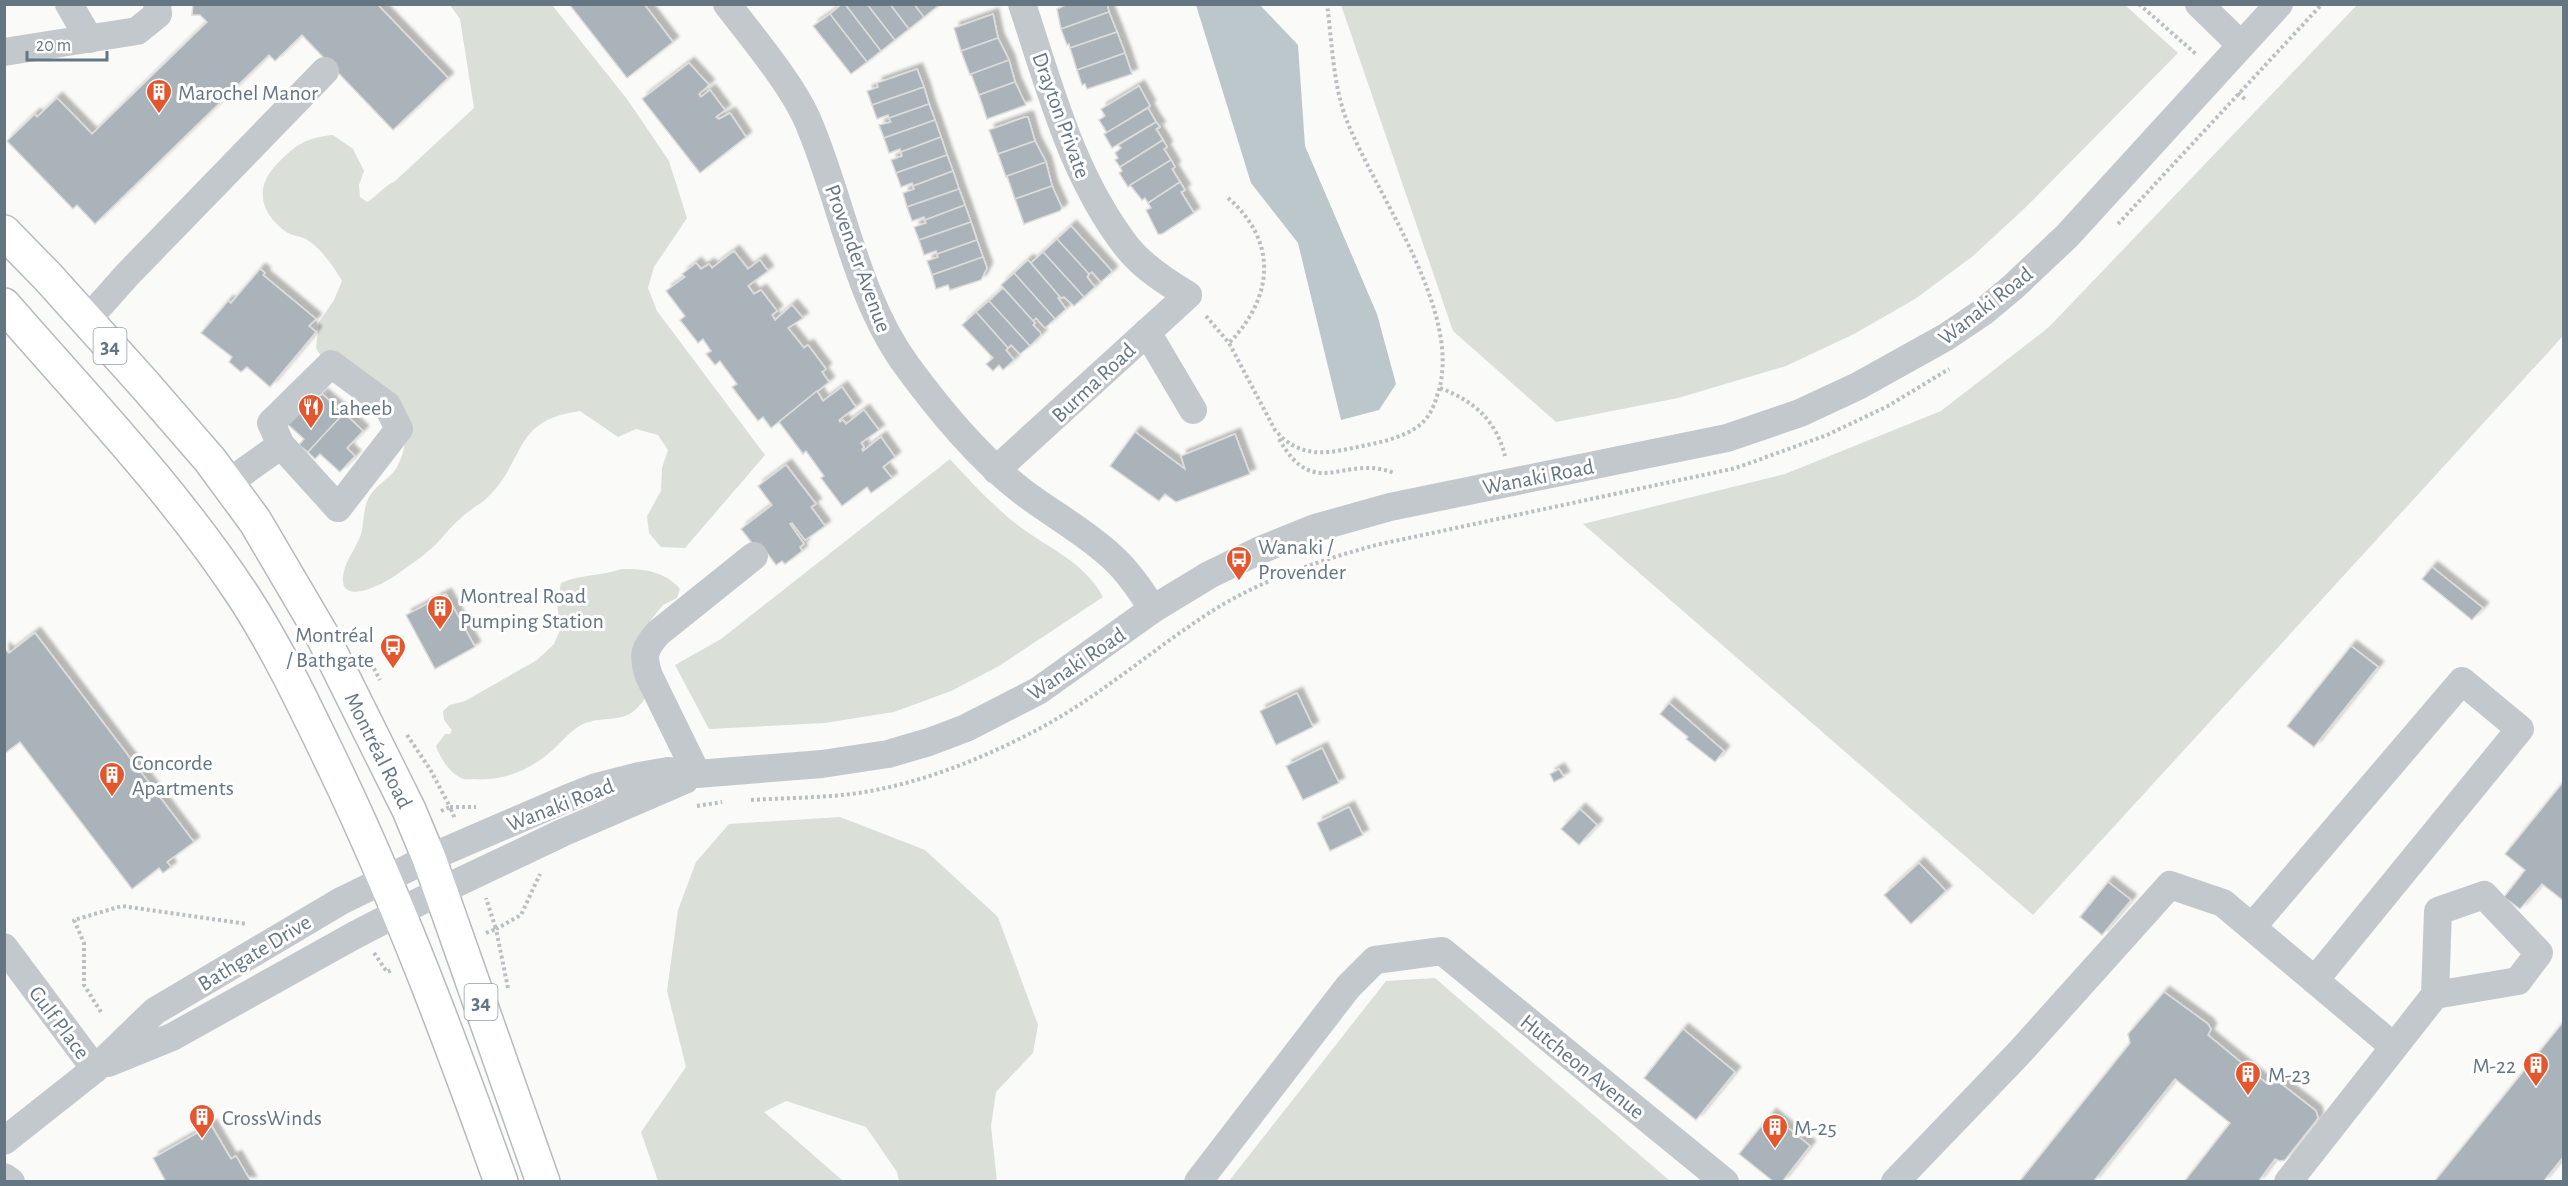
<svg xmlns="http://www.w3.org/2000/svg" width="2568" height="1186" viewBox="0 0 2568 1186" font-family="'Alegreya Sans',sans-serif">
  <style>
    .green { fill: #dadfd7 }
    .water { fill: #bbc7cb }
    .building { fill: #aab3b9; stroke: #dcdcda; stroke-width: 1.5; filter: url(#shadow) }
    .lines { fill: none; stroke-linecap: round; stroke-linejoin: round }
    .major-casing { stroke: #b5babe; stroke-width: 36 }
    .path { stroke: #bbbfc2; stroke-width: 4; stroke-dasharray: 3 3; stroke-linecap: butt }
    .minor { stroke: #c3c8cc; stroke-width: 28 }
    .major { stroke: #fff; stroke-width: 33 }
    .labels { text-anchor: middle; stroke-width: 6; stroke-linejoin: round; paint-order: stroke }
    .shield { fill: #fff; stroke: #939fa8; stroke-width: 1.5 }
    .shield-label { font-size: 21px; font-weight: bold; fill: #657683 }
    .poi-label { font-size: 22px; fill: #657683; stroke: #fff; text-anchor: start }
    .street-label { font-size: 22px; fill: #657683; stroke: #fff }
  </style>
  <defs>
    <filter id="shadow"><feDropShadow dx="5.5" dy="-5.5" stdDeviation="1.5" flood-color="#0004"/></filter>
  </defs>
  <rect width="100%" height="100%" fill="#fafaf8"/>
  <g class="green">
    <path d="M 450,5 L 552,5 L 627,99 L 669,161 L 687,218 L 654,267 L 648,288 L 657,311 L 765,455 L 685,548 L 661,547 L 649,533 L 647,516 L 661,491 L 662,468 L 668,450 L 658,435 L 636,429 L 618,437 L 580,411 C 513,420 527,457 489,496 C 481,504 469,510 461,518 C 450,527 442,539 432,548 C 421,558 408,566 396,575 C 382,585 335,609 344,571 C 347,558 357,547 361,534 C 365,520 362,507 371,494 C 378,483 392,478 398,465 C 405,451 406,440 404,425 L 331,373 L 316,348 L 319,322 L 334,300 L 342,281 C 333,266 321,248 306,239 C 300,236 293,236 288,233 C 261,215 253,188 277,164 C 296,144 306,138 333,135 L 353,149 L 364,171 L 359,185 L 360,197 L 367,202 C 378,196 382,187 394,182 L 474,108 L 460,19 Z"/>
    <polygon points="1341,5 2125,5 2178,53 2026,207 1973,256 1915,299 1854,334 1786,366 1678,398 1556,422 1453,331"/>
    <polygon points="2357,5 2563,5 2563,336 2033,915 1583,524 1785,474 1941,411 2049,327"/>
    <path d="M 950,459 C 971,482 994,507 1019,526 C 1049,549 1085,562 1103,597 L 999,666 L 951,691 L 894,712 L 824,723 L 709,729 L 675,665 L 721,639 Z"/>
    <path d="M 622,569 C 644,569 665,571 680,589 L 677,598 L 663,605 L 642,631 L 645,698 C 627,728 605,713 581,725 C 567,733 556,749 543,758 C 522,773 500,781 474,779 C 470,779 464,780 461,778 C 449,772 440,758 436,746 L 445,734 L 450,734 L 452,730 L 444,720 L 443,711 L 450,705 L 465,701 L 537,660 L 554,644 L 560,630 L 557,602 L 561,583 C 582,574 600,576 622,569 Z"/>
    <polygon points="840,817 925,850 998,917 1038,1025 1033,1053 996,1092 991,1126 997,1181 899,1181 897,1172 866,1127 786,1101 764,1112 843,1181 658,1181 641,1132 686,1067 667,991 678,910 696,862 729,824"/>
    <polygon points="1435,978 1670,1181 1229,1181 1386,981"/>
  </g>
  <polygon class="water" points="1196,5 1260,5 1298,45 1305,146 1377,314 1396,384 1379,410 1341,420 1298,243 1251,183"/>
  <g class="building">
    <polygon points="193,4 377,4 448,78 393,130 302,35 275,61 269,55 95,224 77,205 73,209 7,141 35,114 37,117 57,98 92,134 207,22 200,15 192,15"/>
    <polygon points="569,4 644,4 673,42 627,78"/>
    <polygon points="842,4 845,4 881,51 867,62 830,14"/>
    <polygon points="845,4 867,4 895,40 881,51"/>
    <polygon points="867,4 890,4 909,29 895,40"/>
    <polygon points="890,4 914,4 924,17 909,29"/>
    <polygon points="914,4 937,4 938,6 924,17"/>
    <polygon points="1068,4 1107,4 1109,12 1061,29 1057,9"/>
    <polygon points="1109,12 1117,32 1070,48 1069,44 1067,45 1061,29"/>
    <polygon points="830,14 867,62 851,74 813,26"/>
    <polygon points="993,14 998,38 961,51 954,28"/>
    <polygon points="1117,32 1125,53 1077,70 1070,48"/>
    <polygon points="998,38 1009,60 970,75 961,51"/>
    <polygon points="1125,53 1132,74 1087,89 1085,84 1082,85 1077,70"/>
    <polygon points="1009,60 1015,82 979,95 971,74"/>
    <polygon points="689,63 709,85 699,94 701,97 710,90 725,110 716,117 719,119 730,113 746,137 700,173 642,99"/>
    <polygon points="917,69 924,87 872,105 867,91 878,87 877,83"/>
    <polygon points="1015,82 1026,105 987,119 979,95"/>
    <polygon points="1139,86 1150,106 1107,133 1099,120 1105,116 1101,109"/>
    <polygon points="924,87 929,104 889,118 888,115 877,119 872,105"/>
    <polygon points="929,104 935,120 884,138 879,125 891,122 889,118"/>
    <polygon points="1148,108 1156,122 1112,148 1104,134"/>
    <polygon points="1025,117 1028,117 1035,141 998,154 989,130"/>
    <polygon points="935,120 941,137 901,152 900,149 889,153 884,138"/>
    <polygon points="1156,122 1160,127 1156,129 1163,140 1120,167 1115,160 1118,158 1115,153 1121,148 1118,145"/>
    <polygon points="941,137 947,155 896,173 891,160 902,156 901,152"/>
    <polygon points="1163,140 1167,147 1164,149 1171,160 1128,187 1119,173 1122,171 1120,167"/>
    <polygon points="1035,141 1046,162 1006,177 998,154"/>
    <polygon points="947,155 953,171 913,186 912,183 901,187 896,173"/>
    <polygon points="1171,160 1175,167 1172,169 1180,182 1148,203 1145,198 1142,200 1130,185"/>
    <polygon points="1046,162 1052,186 1015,199 1007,176"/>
    <polygon points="953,171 959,189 907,207 903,193 914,189 913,186"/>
    <polygon points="1180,182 1185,190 1181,192 1194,213 1162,234 1158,234 1146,210 1151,208 1148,203"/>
    <polygon points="1052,186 1062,208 1060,211 1024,224 1015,199"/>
    <polygon points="959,189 965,205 925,220 924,217 912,221 907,207"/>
    <polygon points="965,205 971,222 919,240 914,227 926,223 925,220"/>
    <polygon points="971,222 977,240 937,254 936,251 924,255 919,240"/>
    <polygon points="1071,226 1110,269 1112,272 1101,282 1092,272 1089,274 1057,239"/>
    <polygon points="1057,239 1089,274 1087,277 1095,287 1084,297 1043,252"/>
    <polygon points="977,240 983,257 932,275 927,261 938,257 937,254"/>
    <polygon points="734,251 748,269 760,260 768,271 748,286 754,294 761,290 777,311 772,315 775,320 792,305 803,318 788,328 804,348 808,345 826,369 822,372 829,382 771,428 763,417 758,421 732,387 737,384 720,361 715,365 706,354 711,351 703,339 698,343 680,320 685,316 666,291 685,277 682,274 696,263 701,269 709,264 712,268"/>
    <polygon points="1043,252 1084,297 1074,306 1064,297 1062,298 1060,297 1031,263"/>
    <polygon points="983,257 987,268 981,280 950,290 948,285 936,289 932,275"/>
    <polygon points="1028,260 1060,297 1058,298 1066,309 1055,319 1014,273"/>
    <polygon points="260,269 265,273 263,275 316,319 309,326 316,332 270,387 247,367 241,372 229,362 232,357 201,333 228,301 231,303"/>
    <polygon points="1014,273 1055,319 1045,328 1036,318 1033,321 1001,285"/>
    <polygon points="1003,288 1035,323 1033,325 1040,332 1041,335 1030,346 989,301"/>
    <polygon points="989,301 1030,346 1020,354 1011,345 1008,348 976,312"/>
    <polygon points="976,312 1008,348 1006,350 1014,360 1003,370 999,365 993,371 986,364 993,358 962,325"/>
    <polygon points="842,387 856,407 839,420 840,422 843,420 846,424 864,410 879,430 861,443 864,447 862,449 863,451 881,437 895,457 883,467 892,478 871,493 867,487 842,506 821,478 824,476 806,451 803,454 779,422 817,391 823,401"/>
    <polygon points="322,394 344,413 308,452 299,445 304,439 284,421 299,404 306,411"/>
    <polygon points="344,413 363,431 347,448 355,456 340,472 320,454 315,459 308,452"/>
    <polygon points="1135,432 1185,469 1181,456 1235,434 1250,474 1176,502 1165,494 1159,501 1110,466"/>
    <polygon points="786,465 816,504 811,507 825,526 805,540 792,523 790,524 804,544 800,547 802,551 785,564 782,561 776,565 764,549 760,553 741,529 772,505 758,486"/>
    <polygon points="2432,567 2483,608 2472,620 2422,579"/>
    <polygon points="446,594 475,647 435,669 406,615"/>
    <polygon points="35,633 194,842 167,862 171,867 163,873 159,868 132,889 20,742 4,754 4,648 9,653"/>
    <polygon points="2351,646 2378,667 2314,747 2287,726"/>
    <polygon points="1297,693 1313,727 1276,745 1260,711"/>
    <polygon points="1669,703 1724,751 1715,762 1686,739 1688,737 1660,714"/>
    <polygon points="1322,748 1339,783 1303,800 1286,766"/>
    <polygon points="1559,769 1564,777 1554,782 1550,774"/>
    <polygon points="2564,781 2564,901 2542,884 2520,909 2504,897 2525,870 2505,854"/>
    <polygon points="1349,807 1363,835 1330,851 1317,823"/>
    <polygon points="1580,809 1597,825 1579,845 1561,829"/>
    <polygon points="1919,863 1946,891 1911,924 1884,895"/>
    <polygon points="2108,882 2131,900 2102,935 2080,917"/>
    <polygon points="2164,992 2208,1024 2211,1029 2208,1035 2266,1083 2270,1079 2275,1079 2316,1111 2318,1118 2316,1121 2285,1160 2280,1161 2275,1159 2258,1182 2184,1182 2230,1123 2175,1079 2093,1182 2019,1182 2130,1043 2128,1034"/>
    <polygon points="2564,1021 2564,1156 2543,1182 2434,1182"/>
    <polygon points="1683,1029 1735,1072 1696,1120 1644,1078"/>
    <polygon points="1771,1114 1810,1146 1782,1182 1774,1182 1739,1154"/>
    <polygon points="211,1125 231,1159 236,1156 251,1182 166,1182 153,1158"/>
  </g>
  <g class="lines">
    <defs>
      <g id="major">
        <path id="s1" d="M 4,232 L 48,277 L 145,385 L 210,460 L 255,521 L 322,635 L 409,810 L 429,858 L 543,1182"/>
        <path d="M 4,305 C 87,400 175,492 244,597 C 279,651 307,711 335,769 C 399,903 451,1042 501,1182"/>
      </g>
    </defs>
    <use href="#major" class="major-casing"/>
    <g class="path">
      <polyline points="2139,4 2197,55"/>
      <polyline points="2238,93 2247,101"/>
      <path d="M 1228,198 C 1278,241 1274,297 1229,343"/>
      <polyline points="2118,224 2322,4"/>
      <path d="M 1206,316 L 1229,343 L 1275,430 C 1297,456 1321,455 1353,448 C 1376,443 1403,439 1421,424 C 1430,416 1434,406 1437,396 C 1466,316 1376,195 1347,121 C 1333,86 1332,42 1327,4"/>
      <path d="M 1440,388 C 1474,401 1496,420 1505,456"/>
      <path d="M 1279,439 C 1315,503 1344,453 1394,473"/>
      <polyline points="371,663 380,680"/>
      <polyline points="407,735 430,769 450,807 476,807"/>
      <path d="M 751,800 C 784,798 818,798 851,794 C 913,786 975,762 1031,733 C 1094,701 1149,652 1209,613 C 1260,580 1318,561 1376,545 L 1736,468 L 1827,435 L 1888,406 L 1949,369"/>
      <polyline points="697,806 722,802"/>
      <polyline points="441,811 450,807 455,819"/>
      <polyline points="486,933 496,929 486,898"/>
      <polyline points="374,953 387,972 392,970"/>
      <polyline points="508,988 496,929 521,915 540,874"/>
      <polyline points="101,1012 84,985 84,943 74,920 122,906 247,924"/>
    </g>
    <g class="minor">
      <polyline points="69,4 89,39"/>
      <path d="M 727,4 C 752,37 791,83 807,119 C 842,199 855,295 907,366 C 941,412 978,457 1023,492 C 1052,514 1084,531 1111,556 C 1128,571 1141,591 1153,609"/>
      <polyline points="2199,4 2241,45"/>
      <polyline points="4,52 137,31 158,14 157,4"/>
      <polyline points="87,320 127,275 325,71"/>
      <polyline points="1147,332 1193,410"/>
      <path d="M 996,470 L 1188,295 C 1166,282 1143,267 1127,247 C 1072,176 1050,88 1022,4"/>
      <polyline points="228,483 281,445 338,508 399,429 387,405 331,364 271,423 281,445"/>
      <path d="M 697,774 L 649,676 C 642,655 644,649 658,633 L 754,556"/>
      <polyline points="2252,927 2462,681 2520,729 2315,980"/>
      <polyline points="4,947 95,1069"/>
      <polyline points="108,1063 172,1037 355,935 442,890 562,833 685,780"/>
      <polyline points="4,1141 95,1069 155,1011 341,901 429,858 568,798 596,787 639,776 668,771 697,774 822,764 888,754 929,742 966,728 1038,691 1153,609 1209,575 1258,551 1315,528 1390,507 1727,438 1800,413 1858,386 1946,337 1983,312 2013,287 2067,236 2279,4"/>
      <polyline points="4,1177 11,1182"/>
      <polyline points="1198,1182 1348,987 1375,960 1442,951 1725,1182"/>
      <polyline points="1895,1182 2019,1053 2170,885 2223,903 2393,1046"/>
      <polyline points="2288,1182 2435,995 2438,911 2484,895 2539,953 2518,981 2435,995"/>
    </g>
    <use href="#major" class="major"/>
  </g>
  <defs>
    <symbol id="building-pin" viewBox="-11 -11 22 30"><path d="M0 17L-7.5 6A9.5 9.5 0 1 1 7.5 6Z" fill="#e4572e" stroke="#fff"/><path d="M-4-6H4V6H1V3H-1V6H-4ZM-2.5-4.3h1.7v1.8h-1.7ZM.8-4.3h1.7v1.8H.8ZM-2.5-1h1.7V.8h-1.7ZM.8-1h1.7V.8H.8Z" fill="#fff"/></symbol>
    <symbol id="restaurant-pin" viewBox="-11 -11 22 30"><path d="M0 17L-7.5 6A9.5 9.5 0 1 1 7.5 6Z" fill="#e4572e" stroke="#fff"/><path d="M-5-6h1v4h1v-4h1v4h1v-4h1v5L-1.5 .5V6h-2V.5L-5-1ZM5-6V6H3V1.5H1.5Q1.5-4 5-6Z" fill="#fff"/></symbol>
    <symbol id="bus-pin" viewBox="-11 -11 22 30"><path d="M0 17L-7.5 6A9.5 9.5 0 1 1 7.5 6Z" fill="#e4572e" stroke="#fff"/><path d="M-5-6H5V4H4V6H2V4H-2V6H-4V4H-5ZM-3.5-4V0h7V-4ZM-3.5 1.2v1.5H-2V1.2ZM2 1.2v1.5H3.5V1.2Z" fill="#fff"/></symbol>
  </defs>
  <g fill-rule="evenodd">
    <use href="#building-pin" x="144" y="77" width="30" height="40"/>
    <use href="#restaurant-pin" x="296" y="392" width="30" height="40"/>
    <use href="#bus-pin" x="1224" y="544" width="30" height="40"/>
    <use href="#building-pin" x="425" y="593" width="30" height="40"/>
    <use href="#bus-pin" x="378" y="632" width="30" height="40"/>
    <use href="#building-pin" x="97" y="760" width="30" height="40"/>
    <use href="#building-pin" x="2521" y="1050" width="30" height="40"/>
    <use href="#building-pin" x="2233" y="1059" width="30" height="40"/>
    <use href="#building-pin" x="187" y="1102" width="30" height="40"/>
    <use href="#building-pin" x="1760" y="1112" width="30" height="40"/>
  </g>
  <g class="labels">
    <g class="shield">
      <rect x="93.5" y="328" width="33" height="36" rx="4.5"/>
      <rect x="464.5" y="984" width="33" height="36" rx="4.5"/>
    </g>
    <g class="shield-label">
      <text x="110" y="353">34</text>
      <text x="481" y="1009">34</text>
    </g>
    <g class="poi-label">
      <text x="178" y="100">Marochel Manor</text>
      <text x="330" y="415">Laheeb</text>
      <text x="1258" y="554">Wanaki /<tspan x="1258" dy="25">Provender</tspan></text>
      <text x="460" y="603">Montreal Road<tspan x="460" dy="25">Pumping Station</tspan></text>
      <text x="374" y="642" text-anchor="end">Montréal<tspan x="374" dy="25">/ Bathgate</tspan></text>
      <text x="132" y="770">Concorde<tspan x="132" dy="25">Apartments</tspan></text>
      <text x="2516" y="1073" text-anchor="end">M-22</text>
      <text x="2268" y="1082">M-23</text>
      <text x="222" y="1125">CrossWinds</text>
      <text x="1794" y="1135">M-25</text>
    </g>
    <g class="street-label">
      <text transform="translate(1062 115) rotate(70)" y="8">Drayton Private</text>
      <text transform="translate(859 258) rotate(70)" y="8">Provender Avenue</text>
      <text transform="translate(1985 305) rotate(-38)" y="8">Wanaki Road</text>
      <text transform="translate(1093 382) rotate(-43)" y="8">Burma Road</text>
      <text transform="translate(1538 476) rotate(-11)" y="8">Wanaki Road</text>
      <text transform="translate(1076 663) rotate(-34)" y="8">Wanaki Road</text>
      <text dy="8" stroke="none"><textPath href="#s1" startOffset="644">Montréal Road</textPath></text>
      <text transform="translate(560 804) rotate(-21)" y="8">Wanaki Road</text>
      <text transform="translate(254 952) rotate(-31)" y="8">Bathgate Drive</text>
      <text transform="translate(60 1022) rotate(53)" y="8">Gulf Place</text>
      <text transform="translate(1583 1066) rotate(39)" y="8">Hutcheon Avenue</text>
    </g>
  </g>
  <rect width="2568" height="1186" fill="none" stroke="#657683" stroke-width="12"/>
  <path d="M27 51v9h80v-9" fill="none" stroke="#657683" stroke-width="3"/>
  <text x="36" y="51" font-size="18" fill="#657683" stroke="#ffffff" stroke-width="4.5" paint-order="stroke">20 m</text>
</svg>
